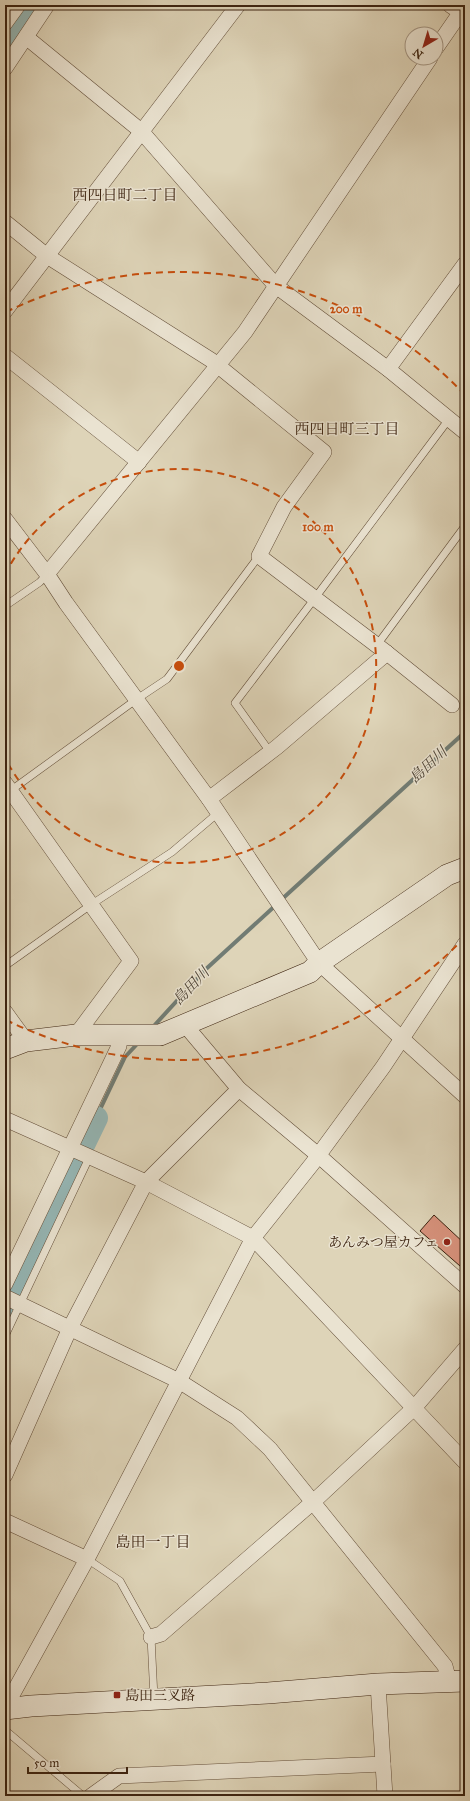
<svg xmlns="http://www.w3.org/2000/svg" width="470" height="1801" viewBox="0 0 470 1801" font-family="'IM FELL Great Primer','Noto Serif JP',serif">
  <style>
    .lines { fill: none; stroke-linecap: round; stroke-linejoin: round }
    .stream { stroke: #717c74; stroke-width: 4 }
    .river { stroke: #95b7b6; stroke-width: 24 }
    .building { fill: #d7927c; stroke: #3c2310 }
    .lane-casing { stroke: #644f3a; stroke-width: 8 }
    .street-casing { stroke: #644f3a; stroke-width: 16 }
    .secondary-casing { stroke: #3c2310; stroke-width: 22 }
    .lane { stroke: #eae3d1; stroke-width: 7 }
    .street { stroke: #eae3d1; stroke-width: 15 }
    .secondary { stroke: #eae3d1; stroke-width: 21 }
    .ring { fill: none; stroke: #c64e0d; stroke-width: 2; stroke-dasharray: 7 5 }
    .poi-dot { fill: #8f2418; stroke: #eae3d1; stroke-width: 1.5 }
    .labels { text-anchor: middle; stroke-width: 3; stroke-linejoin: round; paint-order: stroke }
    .poi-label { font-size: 14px; fill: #3c2310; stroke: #eae3d1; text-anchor: end }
    .neighbourhood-label { font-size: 15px; fill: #3c2310; stroke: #eae3d1 }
    .water-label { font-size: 15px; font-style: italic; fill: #52483a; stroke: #eae3d1 }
    .centre { fill: #c64e0d; stroke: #eae3d1; stroke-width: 2 }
    .ring-label { font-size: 12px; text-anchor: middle; font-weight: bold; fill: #c64e0d; stroke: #eae3d1; stroke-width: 3; stroke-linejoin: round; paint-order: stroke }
  </style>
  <rect width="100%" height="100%" fill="#ded4b8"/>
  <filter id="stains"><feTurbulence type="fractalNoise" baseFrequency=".005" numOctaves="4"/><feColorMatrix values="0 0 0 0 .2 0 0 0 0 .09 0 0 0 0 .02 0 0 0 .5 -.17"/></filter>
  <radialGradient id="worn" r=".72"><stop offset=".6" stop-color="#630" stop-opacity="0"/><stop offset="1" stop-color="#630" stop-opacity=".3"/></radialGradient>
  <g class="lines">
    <g class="stream">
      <polyline points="281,900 465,732"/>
      <polyline points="152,1028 206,969 276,905"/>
      <polyline points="96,1118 125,1057 139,1042"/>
    </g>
    <g class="river">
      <polyline points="5,42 31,5"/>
      <polyline points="5,1306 96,1118"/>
    </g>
  </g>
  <polygon class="building" points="434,1215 465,1244 465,1261 460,1266 420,1231"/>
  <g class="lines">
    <defs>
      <g id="lane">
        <polyline points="5,606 40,582 47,574"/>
        <polyline points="377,645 465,526"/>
        <polyline points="270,752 235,703 315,598 449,419"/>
        <polyline points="10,791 137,699 167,679 259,556"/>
        <polyline points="5,966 92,904 172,852 218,813"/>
        <polyline points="5,1336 89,1158"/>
        <polyline points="87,1559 120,1581 151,1637 154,1698"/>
        <polyline points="5,1730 83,1796"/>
      </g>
      <g id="street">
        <polyline points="450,5 465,15"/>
        <polyline points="5,23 18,5"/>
        <polyline points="26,37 141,131 276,286 388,369 465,432"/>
        <polyline points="436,48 465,6"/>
        <polyline points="5,68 47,5"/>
        <polyline points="5,222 47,256 211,360 324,452 284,507 259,556 387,653 452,705"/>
        <polyline points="5,311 238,5"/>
        <polyline points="5,356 139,462"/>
        <polyline points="388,369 465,264"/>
        <polyline points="5,519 47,574 66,603 209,799 319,963 465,1096"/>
        <polyline points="47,574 245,332 430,58"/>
        <polyline points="5,783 131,961 76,1035"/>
        <polyline points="209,799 277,747 387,653"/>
        <polyline points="5,1012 26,1041"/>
        <polyline points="185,1025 239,1089 318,1155 465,1286"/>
        <polyline points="5,1119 146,1182 253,1238 465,1462"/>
        <polyline points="5,1284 119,1046 117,1035"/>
        <polyline points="5,1297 179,1381 237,1418 270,1449 445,1666 449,1681"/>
        <polyline points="5,1475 70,1328 146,1182 239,1089"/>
        <polyline points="5,1521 87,1559"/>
        <polyline points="151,1637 161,1634 313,1502 414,1408 465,1349"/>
        <polyline points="378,1684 385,1796"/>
        <polyline points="10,1707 11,1697 87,1559 253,1238 312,1164 383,1067 465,944"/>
        <polyline points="91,1796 119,1776 383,1764"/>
      </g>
      <g id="secondary">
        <polyline points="5,1049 26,1041 76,1035 160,1035 310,972 319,963 447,875 465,868"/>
        <polyline points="5,1709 31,1706 268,1693 378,1684 465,1681"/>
      </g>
    </defs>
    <use href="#lane" class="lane-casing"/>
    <use href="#street" class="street-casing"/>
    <use href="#secondary" class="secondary-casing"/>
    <use href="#lane" class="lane"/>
    <use href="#street" class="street"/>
    <use href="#secondary" class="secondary"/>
  </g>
  <g class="ring">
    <path d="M5 574A197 197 0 1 1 5 758"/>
    <path d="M465 937A394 394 0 0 1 6 1020M6 312A394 394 0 0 1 465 395"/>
  </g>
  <g class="poi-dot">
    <circle cx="447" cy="1242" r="4"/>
    <rect x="113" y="1691" width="8" height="8" rx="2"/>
  </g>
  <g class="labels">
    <g class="poi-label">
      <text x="439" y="1247">あんみつ屋カフェ</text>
      <text x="125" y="1700" text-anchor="start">島田三叉路</text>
    </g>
    <g class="neighbourhood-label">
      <text x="125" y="200">西四日町二丁目</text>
      <text x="347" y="434">西四日町三丁目</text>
      <text x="153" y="1547">島田一丁目</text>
    </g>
    <g class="water-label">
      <text transform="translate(428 765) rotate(-43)" y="5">島田川</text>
      <text transform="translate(191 986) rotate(-47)" y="5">島田川</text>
    </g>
  </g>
  <circle cx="179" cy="666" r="6" class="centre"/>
  <g class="ring-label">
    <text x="346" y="313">200 m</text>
    <text x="318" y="531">100 m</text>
  </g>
  <rect width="470" height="1801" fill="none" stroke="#ded4b8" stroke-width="20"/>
  <rect x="6" y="6" width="458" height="1789" fill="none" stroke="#3c2310" stroke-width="2"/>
  <rect x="10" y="10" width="450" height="1781" fill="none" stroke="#3c2310"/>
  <g transform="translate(424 46) rotate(218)"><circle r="19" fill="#eae3d1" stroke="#a49684"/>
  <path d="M0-3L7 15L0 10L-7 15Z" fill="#8f2418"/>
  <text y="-6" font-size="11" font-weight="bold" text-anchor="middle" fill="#3c2310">N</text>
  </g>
  <path d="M28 1767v6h99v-6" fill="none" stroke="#3c2310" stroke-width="2"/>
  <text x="34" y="1767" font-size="12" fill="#3c2310" stroke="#eae3d1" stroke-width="3" paint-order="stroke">50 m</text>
  <rect width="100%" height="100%" filter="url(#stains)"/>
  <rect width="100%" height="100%" fill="url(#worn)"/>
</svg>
